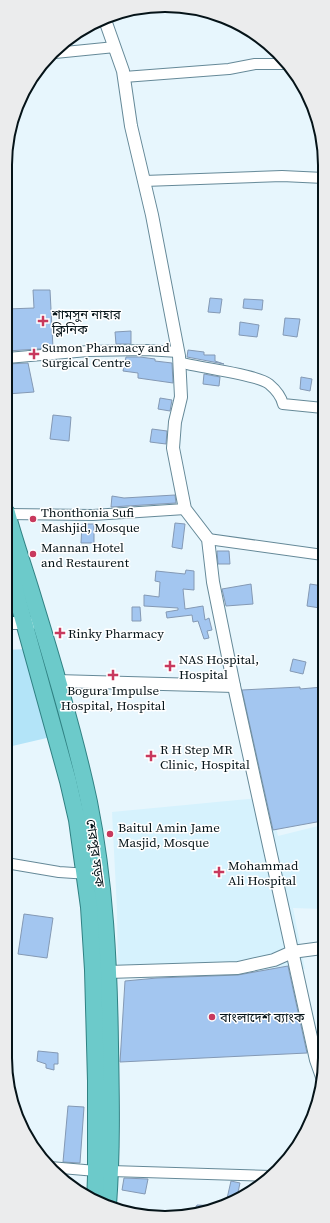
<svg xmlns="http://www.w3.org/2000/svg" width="330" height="1223" viewBox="0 0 330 1223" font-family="'Source Serif 4','Noto Sans Bengali',serif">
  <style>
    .built { fill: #d6f2fd }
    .green { fill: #b3e4f8 }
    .building { fill: #a3c6f0; stroke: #8499b4 }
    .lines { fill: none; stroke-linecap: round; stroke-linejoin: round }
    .minor-casing { stroke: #658998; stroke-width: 12 }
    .tertiary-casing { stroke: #658998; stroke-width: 14 }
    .trunk-casing { stroke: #308183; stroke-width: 18 }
    .minor { stroke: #fff; stroke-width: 10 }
    .tertiary { stroke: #fff; stroke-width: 12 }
    .trunk { stroke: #6ccaca; stroke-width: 16 }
    .poi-dot { fill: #c8395d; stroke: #fff; stroke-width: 1.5 }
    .labels { text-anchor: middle; stroke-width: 3; stroke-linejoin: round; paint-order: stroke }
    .poi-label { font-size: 13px; fill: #051318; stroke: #fff; text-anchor: start }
    .street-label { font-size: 13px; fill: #051318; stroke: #fff }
    .rim { fill: none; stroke: #051318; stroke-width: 2 }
  </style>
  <rect width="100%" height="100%" fill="#e7f6fd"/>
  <polygon class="built" points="269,797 278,836 322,825 322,909 293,908 305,969 118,976 117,910 112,812"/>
  <polygon class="green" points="25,649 51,737 8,747 6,765 6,650"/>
  <g class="building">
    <polygon points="33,290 50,290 53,348 7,351 7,309 34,308"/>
    <polygon points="210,298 222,299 220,313 208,312"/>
    <polygon points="244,299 263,300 262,310 243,308"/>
    <polygon points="285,318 300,319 297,337 283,335"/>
    <polygon points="240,322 259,325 257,337 239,335"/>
    <polygon points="131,331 131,344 116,344 115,332"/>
    <polygon points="188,350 204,352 204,355 215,355 215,361 224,364 187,357"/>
    <polygon points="126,357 140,357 155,359 155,361 172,363 173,383 138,378 138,373 123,371"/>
    <polygon points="28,363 34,392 7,394 7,364"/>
    <polygon points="204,374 220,377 219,386 203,384"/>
    <polygon points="301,377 312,379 310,391 300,389"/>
    <polygon points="160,398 172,400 170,411 158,409"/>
    <polygon points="53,415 71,417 69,441 50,439"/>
    <polygon points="152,429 167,431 166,444 150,442"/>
    <polygon points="175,495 176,503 111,507 112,496 124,498"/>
    <polygon points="175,523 185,524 182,549 172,547"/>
    <polygon points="82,524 94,524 94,543 81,543"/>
    <polygon points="217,551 229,551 230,564 218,564"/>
    <polygon points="186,570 194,571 194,590 183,589 185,609 203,606 205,620 209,618 212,630 207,631 209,638 204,639 198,621 193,622 192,615 167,618 166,612 178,610 178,608 144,606 144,595 159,597 160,582 155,581 156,571 185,574"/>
    <polygon points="251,584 253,604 226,606 222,589"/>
    <polygon points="310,584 323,586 320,608 307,606"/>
    <polygon points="132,607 140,607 141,621 132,621"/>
    <polygon points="293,659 306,662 303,674 290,671"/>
    <polygon points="300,687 300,689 323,687 322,821 273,830 242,690"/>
    <polygon points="24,914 53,918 47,958 18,954"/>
    <polygon points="288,966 307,1053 120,1062 125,981 157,978 238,975"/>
    <polygon points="38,1051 58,1053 58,1064 54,1064 54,1070 46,1068 46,1064 37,1061"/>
    <polygon points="68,1106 84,1107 80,1163 63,1162"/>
    <polygon points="124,1178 148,1179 145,1194 122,1190"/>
    <polygon points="231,1181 240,1183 237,1197 226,1203"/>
    <polygon points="197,1205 220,1206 207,1212 192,1214"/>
  </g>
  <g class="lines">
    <defs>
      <g id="minor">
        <polyline points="55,53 115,47"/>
        <polyline points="124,77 229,69 255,64 287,64"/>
        <polyline points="144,181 282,176 324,178"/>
        <polyline points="7,358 88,351 146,350 178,352"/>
        <path d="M 179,362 C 198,368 257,374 269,384 C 275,389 281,396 283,404 L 323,408"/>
        <polyline points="7,514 93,515 185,509"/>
        <polyline points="208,539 323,555"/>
        <polyline points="6,863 59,872 89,874"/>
        <polyline points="50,1167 96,1171"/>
        <polyline points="111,1171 271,1176"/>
      </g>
      <g id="tertiary">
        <polyline points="105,20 123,71 131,126 152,215 179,356 181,397 175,422 173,448 185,509 208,539 213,582 234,686 316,1060 322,1077"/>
        <polyline points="6,623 32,623"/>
        <polyline points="57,681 234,686"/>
        <polyline points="108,972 238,968 274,960 292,952 322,948"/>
      </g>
      <g id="trunk">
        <path d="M 7,513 C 15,543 26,573 35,604 C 55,669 75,736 89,802 C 105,882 109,965 110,1046 C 111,1099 112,1152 108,1205"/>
        <polyline points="7,561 68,781 77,820 89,907 93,970 96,1081 96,1176 95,1202"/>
      </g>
    </defs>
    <use href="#minor" class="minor-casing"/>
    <use href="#tertiary" class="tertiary-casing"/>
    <use href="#trunk" class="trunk-casing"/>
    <use href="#minor" class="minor"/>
    <use href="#tertiary" class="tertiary"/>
    <use href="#trunk" class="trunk"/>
  </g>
  <g class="poi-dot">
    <path d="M41 315h4v4h4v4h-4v4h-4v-4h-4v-4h4z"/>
    <path d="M32 348h4v4h4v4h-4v4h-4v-4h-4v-4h4z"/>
    <circle cx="33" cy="519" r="4"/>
    <circle cx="33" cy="554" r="4"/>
    <path d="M58 627h4v4h4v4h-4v4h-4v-4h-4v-4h4z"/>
    <path d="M168 660h4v4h4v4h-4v4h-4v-4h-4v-4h4z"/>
    <path d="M111 669h4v4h4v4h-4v4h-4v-4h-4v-4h4z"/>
    <path d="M149 750h4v4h4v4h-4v4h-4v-4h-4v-4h4z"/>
    <circle cx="110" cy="834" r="4"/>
    <path d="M217 866h4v4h4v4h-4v4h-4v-4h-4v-4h4z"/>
    <circle cx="212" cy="1017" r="4"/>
  </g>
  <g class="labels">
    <g class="poi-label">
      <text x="52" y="319">শামসুন নাহার<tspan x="52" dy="15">ক্লিনিক</tspan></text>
      <text x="42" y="352">Sumon Pharmacy and<tspan x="42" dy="15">Surgical Centre</tspan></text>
      <text x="41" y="517">Thonthonia Sufi<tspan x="41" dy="15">Mashjid, Mosque</tspan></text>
      <text x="41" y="552">Mannan Hotel<tspan x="41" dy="15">and Restaurent</tspan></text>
      <text x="68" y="638">Rinky Pharmacy</text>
      <text x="179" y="664">NAS Hospital,<tspan x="179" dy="15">Hospital</tspan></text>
      <text x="113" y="695" text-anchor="middle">Bogura Impulse<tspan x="113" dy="15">Hospital, Hospital</tspan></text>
      <text x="160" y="754">R H Step MR<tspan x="160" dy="15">Clinic, Hospital</tspan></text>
      <text x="118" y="832">Baitul Amin Jame<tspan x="118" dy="15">Masjid, Mosque</tspan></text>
      <text x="228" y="870">Mohammad<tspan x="228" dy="15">Ali Hospital</tspan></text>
      <text x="220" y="1022">বাংলাদেশ ব্যাংক</text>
    </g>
    <g class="street-label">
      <text transform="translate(96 853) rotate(82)" y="5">শেরপুর সড়ক</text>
    </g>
  </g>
  <path d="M0 0H330V1223H0ZM165 12H165A153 153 0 0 1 318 165V1058A153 153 0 0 1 165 1211H165A153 153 0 0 1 12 1058V165A153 153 0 0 1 165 12Z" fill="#ebeced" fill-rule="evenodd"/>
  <path class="rim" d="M165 12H165A153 153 0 0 1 318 165V1058A153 153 0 0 1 165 1211H165A153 153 0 0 1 12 1058V165A153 153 0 0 1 165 12Z"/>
</svg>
